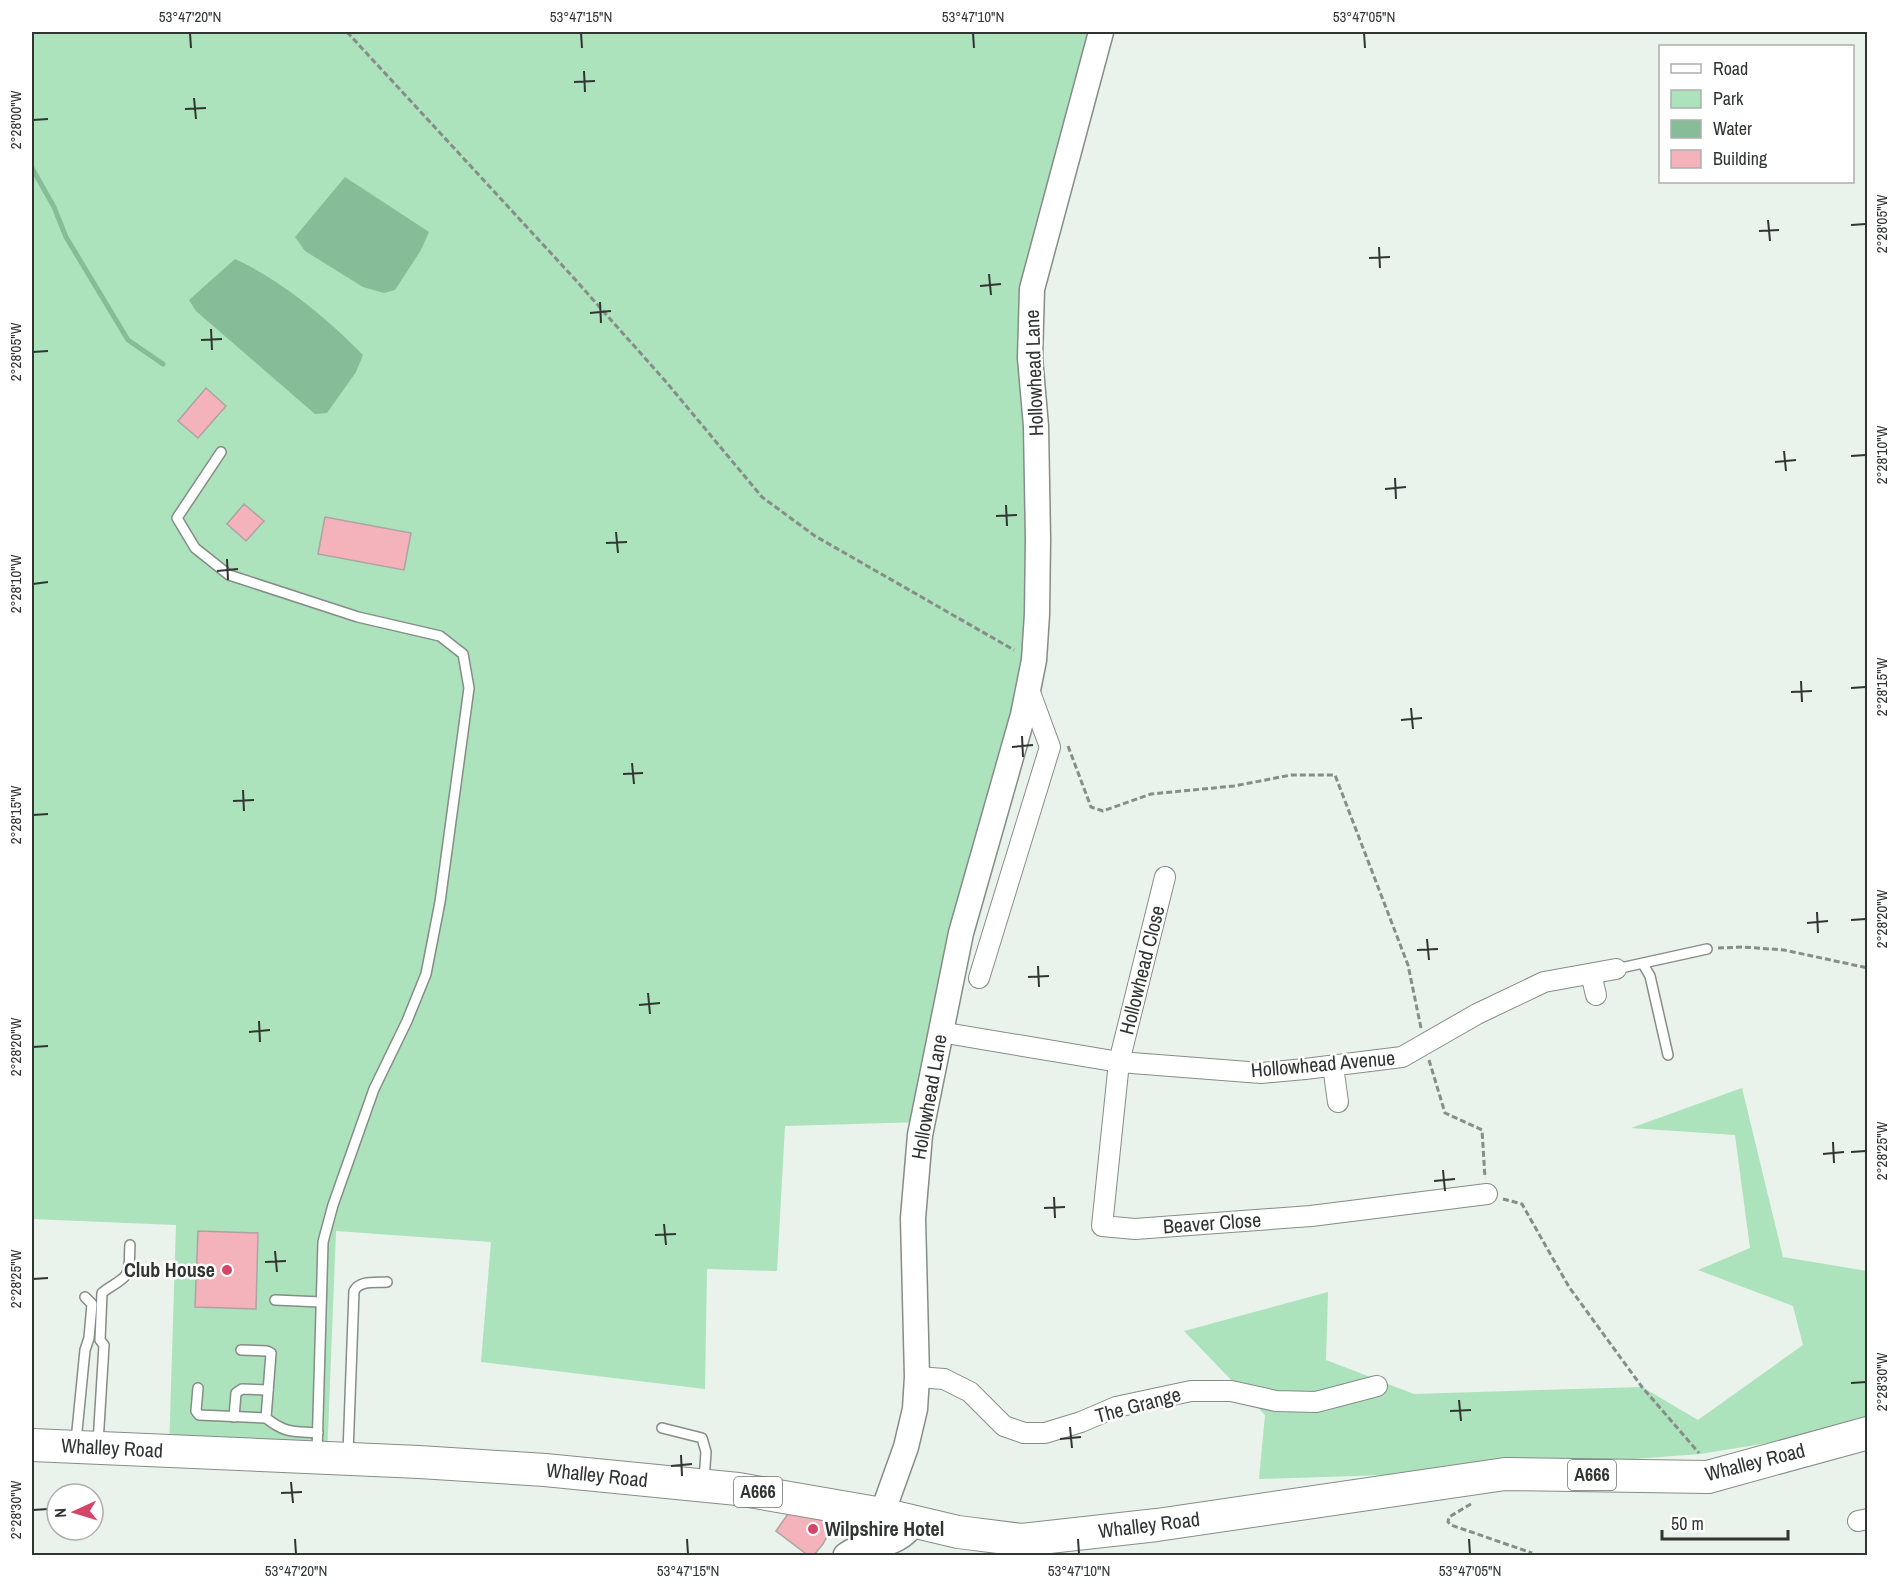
<svg xmlns="http://www.w3.org/2000/svg" width="1899" height="1587" viewBox="0 0 1899 1587" font-family="'Archivo Narrow',sans-serif">
  <style>
    .green { fill: #ace2bc }
    .water { fill: #86bc97 }
    .lines { fill: none; stroke-linecap: round; stroke-linejoin: round }
    .stream { stroke: #86bc97; stroke-width: 5 }
    .building { fill: #f4b2bb; stroke: #aea3a4; stroke-width: 1.5 }
    .service-casing { stroke: #848d87; stroke-width: 12 }
    .minor-casing { stroke: #848d87; stroke-width: 22 }
    .tertiary-casing { stroke: #848d87; stroke-width: 27 }
    .secondary-casing { stroke: #848d87; stroke-width: 30 }
    .trunk-casing { stroke: #848d87; stroke-width: 34 }
    .path { stroke: #878d88; stroke-width: 3; stroke-dasharray: 6 3; stroke-linecap: butt }
    .service { stroke: #fff; stroke-width: 9 }
    .minor { stroke: #fff; stroke-width: 20 }
    .tertiary { stroke: #fff; stroke-width: 24 }
    .secondary { stroke: #fff; stroke-width: 27 }
    .trunk { stroke: #fff; stroke-width: 32 }
    .ticks { fill: none; stroke: #313532; stroke-width: 2 }
    .poi-dot { fill: #d44568; stroke: #fff; stroke-width: 2 }
    .labels { text-anchor: middle; stroke-width: 5; stroke-linejoin: round; paint-order: stroke }
    .shield { fill: #fff; stroke: #6f7270; stroke-width: 1.5 }
    .shield-label { font-size: 18px; font-weight: bold; fill: #313532 }
    .street-label { font-size: 20px; fill: #313532; stroke: #fff }
    .poi-label { font-size: 20px; font-weight: bold; fill: #313532; stroke: #fff; text-anchor: end }
    .neatline { fill: none; stroke: #313532; stroke-width: 2 }
    .ticks-label { font-size: 15px; text-anchor: middle; fill: #313532 }
  </style>
  <rect width="100%" height="100%" fill="#e9f2eb"/>
  <g class="green">
    <polygon points="32,32 1101,32 1032,289 1037,614 923,1122 785,1126 777,1271 707,1269 705,1389 481,1362 491,1242 336,1231 327,1458 169,1451 176,1225 32,1219"/>
    <polygon points="1742,1088 1783,1257 1867,1271 1867,1427 1700,1454 1448,1473 1259,1479 1265,1415 1184,1331 1328,1292 1326,1360 1414,1394 1642,1387 1698,1420 1803,1345 1793,1306 1698,1270 1750,1248 1735,1135 1631,1128"/>
  </g>
  <g class="water">
    <polygon points="345,177 429,232 421,250 395,290 384,293 363,287 305,251 295,237"/>
    <path d="M 235,259 C 281,280 328,319 363,355 L 356,372 L 327,413 L 315,414 L 196,311 L 189,300 Z"/>
  </g>
  <g class="lines">
    <polyline class="stream" points="32,168 54,207 66,237 128,340 163,364"/>
  </g>
  <g class="building">
    <polygon points="206,388 226,406 198,438 178,421"/>
    <polygon points="244,504 264,521 246,541 227,524"/>
    <polygon points="325,517 411,533 404,570 318,554"/>
    <polygon points="198,1231 258,1233 256,1309 195,1307"/>
    <polygon points="806,1510 834,1523 823,1544 813,1556 809,1556 776,1531 790,1511"/>
  </g>
  <g class="lines">
    <defs>
      <g id="service">
        <polyline points="221,452 177,518 195,548 229,575 358,617 440,636 463,654 469,688 440,902 426,974 407,1021 374,1089 333,1205 323,1242 317,1452"/>
        <polyline points="1643,964 1650,976 1668,1055"/>
        <polyline points="1616,969 1707,949"/>
        <polyline points="275,1300 321,1302"/>
        <path d="M 241,1350 L 267,1351 L 271,1353 L 266,1418 C 286,1434 294,1431 318,1433"/>
        <polyline points="198,1388 196,1411 199,1415 266,1418"/>
        <polyline points="234,1417 236,1393 242,1389 268,1390"/>
        <polyline points="662,1428 702,1438 706,1452 704,1480"/>
        <polyline points="76,1441 85,1350 89,1338 92,1304 85,1297"/>
        <path d="M 98,1443 L 104,1345 L 100,1340 L 102,1293 C 109,1287 122,1281 126,1275 C 131,1268 129,1253 130,1245"/>
        <path d="M 348,1453 L 354,1291 C 360,1280 375,1283 387,1282"/>
      </g>
      <g id="minor">
        <polyline points="1165,877 1119,1062 1102,1226 1135,1229 1311,1216 1487,1194"/>
        <polyline points="1591,974 1596,995"/>
        <polyline points="979,978 1050,747 1028,687"/>
        <polyline points="940,1032 1119,1062 1261,1073 1305,1069 1402,1057 1477,1014 1544,982 1616,969"/>
        <polyline points="1333,1066 1338,1102"/>
        <polyline points="917,1377 944,1379 970,1392 1004,1426 1024,1433 1045,1433 1081,1422 1116,1407 1191,1391 1231,1391 1276,1401 1316,1402 1377,1386"/>
        <polyline points="1858,1521 1868,1519"/>
      </g>
      <polyline id="tertiary" points="882,1514 906,1447 915,1409 917,1377 913,1218 920,1135 961,933 1023,715 1034,660 1037,614 1038,539 1036,426 1030,358 1032,289 1101,32"/>
      <path id="secondary" d="M 847,1556 C 870,1540 897,1548 913,1521"/>
      <polyline id="trunk" points="32,1445 419,1462 545,1470 738,1489 882,1514 958,1532 1022,1540 1157,1525 1505,1474 1708,1477 1868,1433"/>
    </defs>
    <use href="#service" class="service-casing"/>
    <use href="#minor" class="minor-casing"/>
    <use href="#tertiary" class="tertiary-casing"/>
    <use href="#secondary" class="secondary-casing"/>
    <use href="#trunk" class="trunk-casing"/>
    <g class="path">
      <polyline points="347,32 572,276 667,383 762,497 815,536 1014,650"/>
      <polyline points="1068,746 1091,807 1103,811 1151,794 1234,786 1291,775 1335,775 1408,965 1421,1028"/>
      <polyline points="1718,948 1743,947 1784,950 1868,968"/>
      <polyline points="1429,1060 1445,1113 1482,1130 1485,1178"/>
      <polyline points="1503,1199 1522,1204 1569,1287 1642,1387 1699,1453"/>
      <polyline points="1471,1504 1449,1517 1448,1522 1451,1525 1532,1553"/>
    </g>
    <use href="#service" class="service"/>
    <use href="#minor" class="minor"/>
    <use href="#tertiary" class="tertiary"/>
    <use href="#secondary" class="secondary"/>
    <use href="#trunk" class="trunk"/>
  </g>
  <path class="ticks" d="M 190,33 L 191,48M 581,33 L 582,48M 973,33 L 974,48M 1364,33 L 1365,48M 584,71 L 585,92M 574,82 L 595,81M 194,98 L 196,119M 185,109 L 206,108M 33,120 L 48,119M 1768,220 L 1770,241M 1851,225 L 1866,224M 1759,231 L 1779,230M 1379,247 L 1380,268M 1369,258 L 1390,257M 989,274 L 991,295M 980,286 L 1001,284M 600,302 L 601,323M 590,313 L 611,311M 211,329 L 212,350M 201,340 L 222,339M 33,352 L 48,351M 1784,451 L 1786,471M 1851,456 L 1866,455M 1775,462 L 1796,460M 1395,478 L 1396,499M 1385,489 L 1406,487M 1006,505 L 1007,526M 996,516 L 1017,515M 616,532 L 618,553M 606,543 L 627,542M 227,559 L 228,580M 217,571 L 238,569M 33,584 L 48,582M 1801,681 L 1802,702M 1851,688 L 1866,687M 1791,692 L 1812,691M 1411,708 L 1413,729M 1401,720 L 1422,718M 1022,736 L 1023,757M 1012,747 L 1033,745M 632,763 L 634,784M 623,774 L 643,773M 243,790 L 244,811M 233,801 L 254,800M 33,815 L 48,814M 1817,912 L 1818,933M 1851,920 L 1866,919M 1807,923 L 1828,921M 1427,939 L 1429,960M 1417,950 L 1438,949M 1038,966 L 1039,987M 1028,977 L 1049,976M 648,993 L 650,1014M 639,1005 L 660,1003M 259,1021 L 260,1042M 249,1032 L 270,1030M 33,1047 L 48,1046M 1833,1142 L 1834,1163M 1851,1152 L 1866,1151M 1823,1154 L 1844,1152M 1443,1170 L 1445,1191M 1434,1181 L 1455,1179M 1054,1197 L 1055,1218M 1044,1208 L 1065,1207M 664,1224 L 666,1245M 655,1235 L 676,1234M 275,1251 L 277,1272M 265,1262 L 286,1261M 33,1279 L 48,1278M 1851,1383 L 1866,1382M 1459,1400 L 1461,1421M 1450,1411 L 1471,1410M 1070,1427 L 1072,1448M 1060,1439 L 1081,1437M 681,1455 L 682,1476M 671,1466 L 692,1464M 291,1482 L 293,1503M 281,1493 L 302,1492M 33,1510 L 48,1509M 295,1539 L 296,1554M 687,1539 L 688,1554M 1078,1539 L 1079,1554M 1469,1539 L 1470,1554"/>
  <g class="poi-dot">
    <circle cx="227" cy="1270" r="6"/>
    <circle cx="813" cy="1529" r="6"/>
  </g>
  <g class="labels">
    <g class="shield">
      <rect x="1568" y="1460" width="48" height="30" rx="4.5"/>
      <rect x="734" y="1477" width="48" height="30" rx="4.5"/>
    </g>
    <g class="shield-label">
      <text x="1592" y="1481">A666</text>
      <text x="758" y="1498">A666</text>
    </g>
    <g class="street-label">
      <text transform="translate(1034 373) rotate(-92)" y="7">Hollowhead Lane</text>
      <text transform="translate(1142 970) rotate(-76)" y="7">Hollowhead Close</text>
      <text transform="translate(1323 1064) rotate(-5)" y="7">Hollowhead Avenue</text>
      <text transform="translate(929 1097) rotate(-80)" y="7">Hollowhead Lane</text>
      <text transform="translate(1212 1223) rotate(-4)" y="7">Beaver Close</text>
      <text transform="translate(1138 1405) rotate(-15)" y="7">The Grange</text>
      <text transform="translate(112 1448) rotate(3)" y="7">Whalley Road</text>
      <text transform="translate(1755 1462) rotate(-14)" y="7">Whalley Road</text>
      <text transform="translate(597 1475) rotate(6)" y="7">Whalley Road</text>
      <text transform="translate(1149 1525) rotate(-7)" y="7">Whalley Road</text>
    </g>
    <g class="poi-label">
      <text x="215" y="1277">Club House</text>
      <text x="825" y="1536" text-anchor="start">Wilpshire Hotel</text>
    </g>
  </g>
  <rect width="1899" height="1587" fill="none" stroke="#ffffff" stroke-width="66"/>
  <rect x="1659" y="45" width="195" height="138" fill="#ffffff" stroke="#adaead" stroke-width="1.5"/>
  <rect x="1671" y="64" width="30" height="9" fill="#ffffff" stroke="#adaead" stroke-width="1.5"/>
  <text x="1713" y="75" font-size="18" fill="#313532">Road</text>
  <rect x="1671" y="90" width="30" height="18" fill="#ace2bc" stroke="#adaead" stroke-width="1.5"/>
  <text x="1713" y="105" font-size="18" fill="#313532">Park</text>
  <rect x="1671" y="120" width="30" height="18" fill="#86bc97" stroke="#adaead" stroke-width="1.5"/>
  <text x="1713" y="135" font-size="18" fill="#313532">Water</text>
  <rect x="1671" y="150" width="30" height="18" fill="#f4b2bb" stroke="#adaead" stroke-width="1.5"/>
  <text x="1713" y="165" font-size="18" fill="#313532">Building</text>
  <g transform="translate(75 1512) rotate(266)"><circle r="28" fill="#ffffff" stroke="#adaead" stroke-width="1.5"/>
  <path d="M0-4.5L10 22L0 15L-10 22Z" fill="#d44568"/>
  <text y="-9" font-size="16" font-weight="bold" text-anchor="middle" fill="#313532">N</text>
  </g>
  <path d="M1662 1530v9h126v-9" fill="none" stroke="#313532" stroke-width="3"/>
  <text x="1671" y="1530" font-size="18" fill="#313532" stroke="#ffffff" stroke-width="4.5" paint-order="stroke">50 m</text>
  <rect x="33" y="33" width="1833" height="1521" class="neatline"/>
  <g class="ticks-label">
    <text x="190" y="22">53°47'20"N</text>
    <text x="581" y="22">53°47'15"N</text>
    <text x="973" y="22">53°47'10"N</text>
    <text x="1364" y="22">53°47'05"N</text>
    <text transform="translate(16 120) rotate(-90)" y="5">2°28'00"W</text>
    <text transform="translate(1882 224) rotate(-90)" y="5">2°28'05"W</text>
    <text transform="translate(16 352) rotate(-90)" y="5">2°28'05"W</text>
    <text transform="translate(1882 455) rotate(-90)" y="5">2°28'10"W</text>
    <text transform="translate(16 584) rotate(-90)" y="5">2°28'10"W</text>
    <text transform="translate(1882 687) rotate(-90)" y="5">2°28'15"W</text>
    <text transform="translate(16 815) rotate(-90)" y="5">2°28'15"W</text>
    <text transform="translate(1882 919) rotate(-90)" y="5">2°28'20"W</text>
    <text transform="translate(16 1047) rotate(-90)" y="5">2°28'20"W</text>
    <text transform="translate(1882 1151) rotate(-90)" y="5">2°28'25"W</text>
    <text transform="translate(16 1279) rotate(-90)" y="5">2°28'25"W</text>
    <text transform="translate(1882 1382) rotate(-90)" y="5">2°28'30"W</text>
    <text transform="translate(16 1510) rotate(-90)" y="5">2°28'30"W</text>
    <text x="296" y="1576">53°47'20"N</text>
    <text x="688" y="1576">53°47'15"N</text>
    <text x="1079" y="1576">53°47'10"N</text>
    <text x="1470" y="1576">53°47'05"N</text>
  </g>
</svg>
